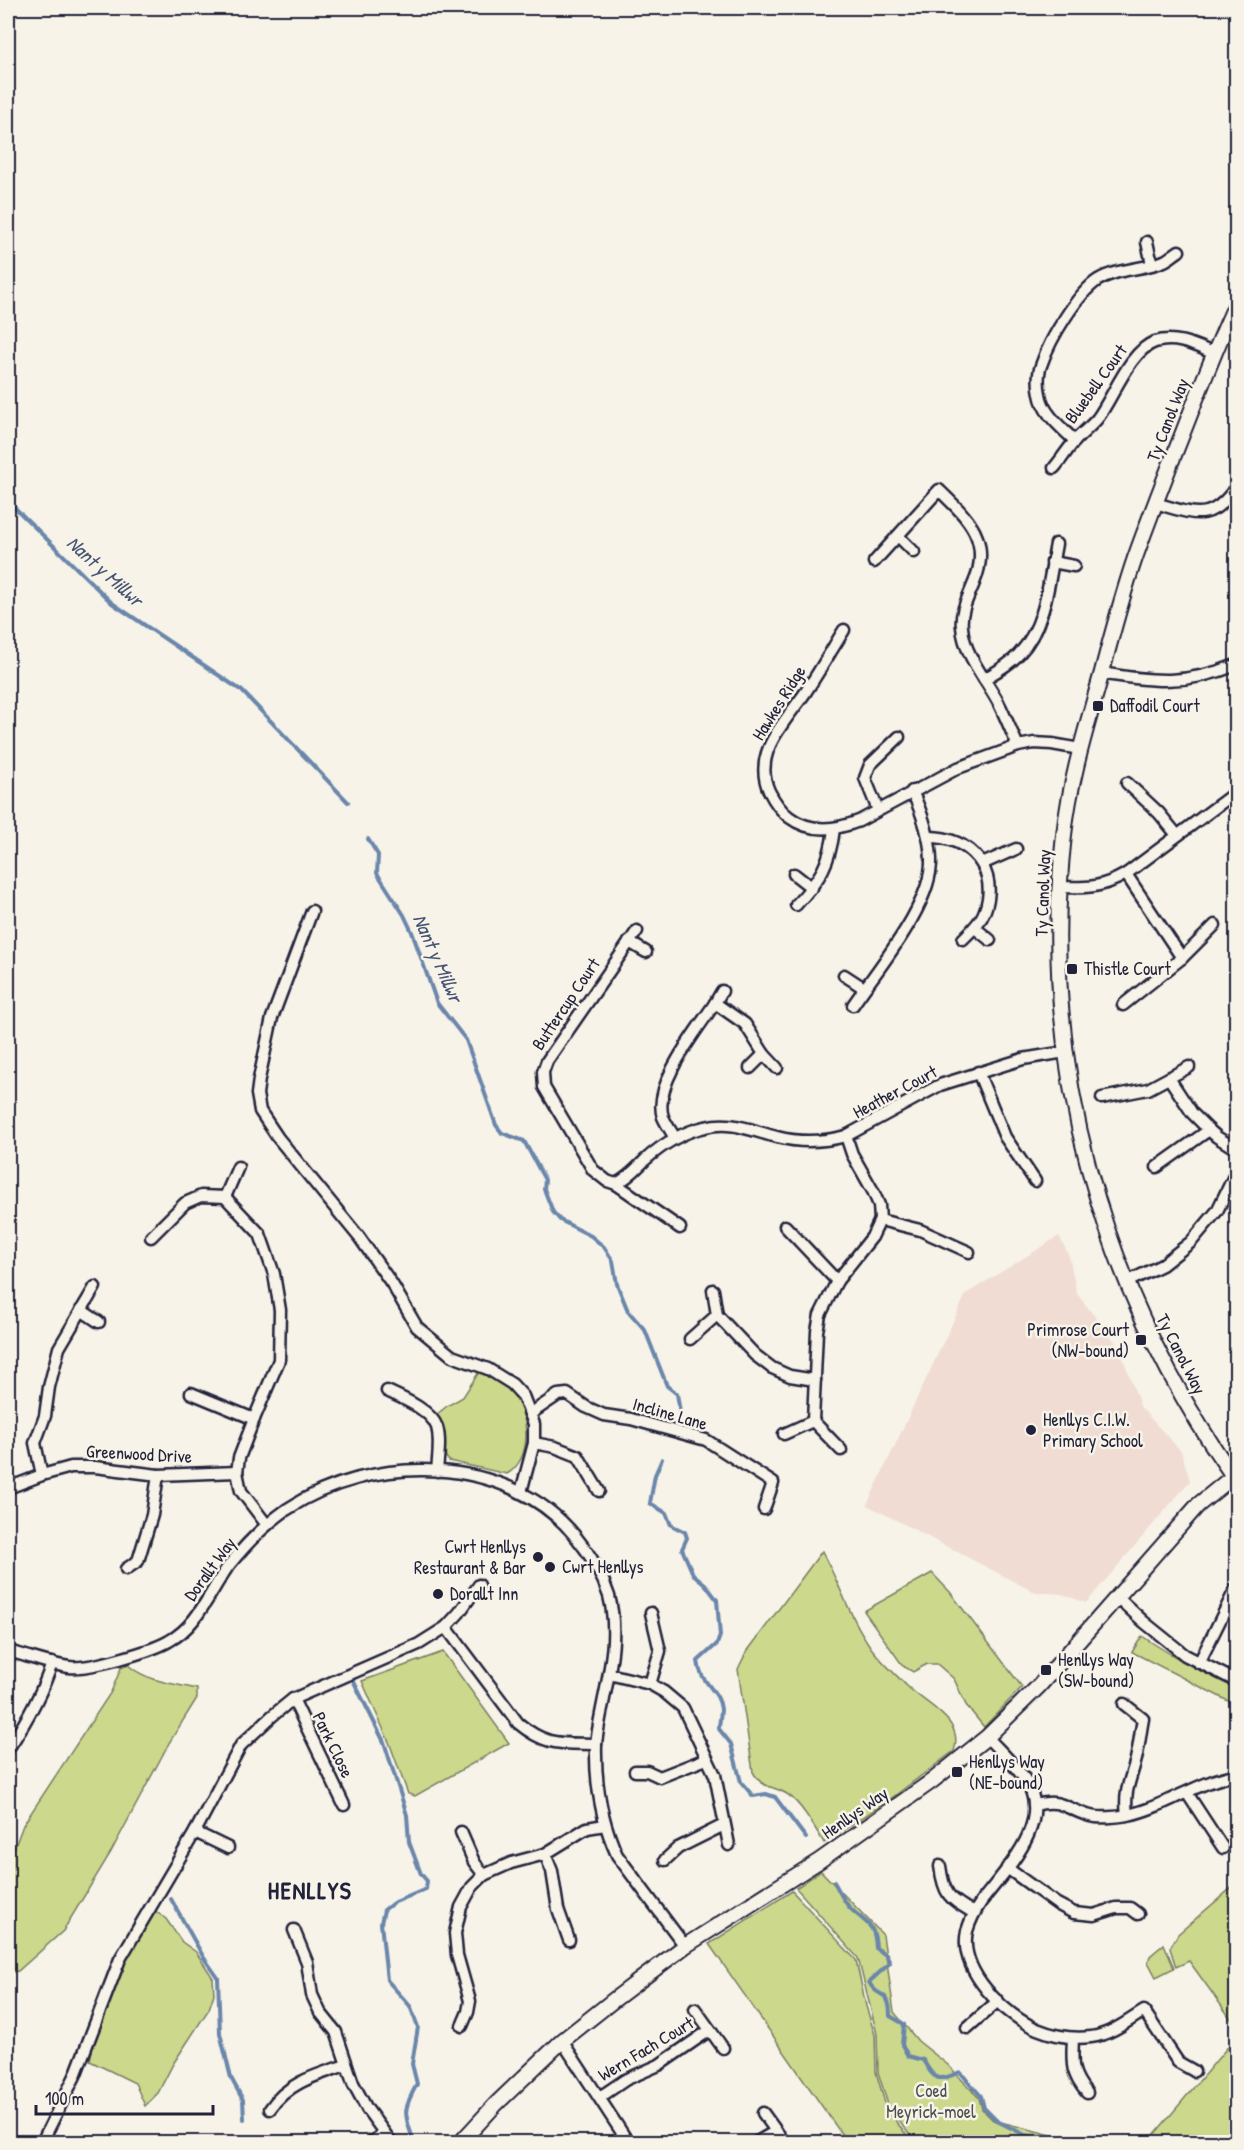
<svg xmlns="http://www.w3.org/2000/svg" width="1244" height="2150" viewBox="0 0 1244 2150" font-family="'Patrick Hand',sans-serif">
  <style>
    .built { fill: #f0dcd2 }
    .green { fill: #ccd88b; stroke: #777d63; stroke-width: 1.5 }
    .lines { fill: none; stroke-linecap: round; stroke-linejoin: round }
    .stream { stroke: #6b86ab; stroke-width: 4 }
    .minor-casing { stroke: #22223b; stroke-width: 15 }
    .tertiary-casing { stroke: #22223b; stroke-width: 18 }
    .minor { stroke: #f7f3e8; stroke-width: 10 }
    .tertiary { stroke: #f7f3e8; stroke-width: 14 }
    .poi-dot { fill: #22223b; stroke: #f7f3e8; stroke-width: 2 }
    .labels { text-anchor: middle; stroke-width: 5; stroke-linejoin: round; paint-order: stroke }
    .street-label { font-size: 18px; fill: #22223b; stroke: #f7f3e8 }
    .poi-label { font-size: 18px; fill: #22223b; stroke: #f7f3e8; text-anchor: start }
    .park-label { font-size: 18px; fill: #4c504f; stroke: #f7f3e8 }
    .water-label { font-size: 20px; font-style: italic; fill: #465473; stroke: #f7f3e8 }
    .district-label { font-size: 24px; font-weight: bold; letter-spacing: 1.5px; fill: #22223b; stroke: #f7f3e8 }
  </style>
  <rect width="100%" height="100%" fill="#f7f3e8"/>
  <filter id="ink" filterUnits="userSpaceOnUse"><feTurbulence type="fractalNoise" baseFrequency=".0167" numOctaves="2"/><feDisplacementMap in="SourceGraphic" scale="12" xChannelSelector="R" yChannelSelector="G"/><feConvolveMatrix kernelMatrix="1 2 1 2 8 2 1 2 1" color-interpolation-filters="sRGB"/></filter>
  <g filter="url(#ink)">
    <polygon class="built" points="1059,1236 1069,1256 1077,1294 1119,1347 1141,1408 1181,1451 1190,1481 1086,1603 1062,1594 1034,1592 867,1505 966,1294"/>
    <g class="green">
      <path d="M 479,1372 C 490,1377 504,1384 512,1393 C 530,1414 533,1459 507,1474 L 449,1461 L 446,1457 L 441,1426 L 435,1416 L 447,1406 L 463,1397 Z"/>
      <path d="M 822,1551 C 839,1583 851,1620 872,1649 C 882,1662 896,1675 907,1686 C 925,1704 965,1720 954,1751 L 885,1803 L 824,1843 C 815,1828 801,1803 787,1794 C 772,1784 764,1791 753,1772 L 738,1669 L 746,1653 Z"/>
      <polygon points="932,1573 950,1592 1022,1687 984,1727 966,1705 954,1679 937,1664 927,1664 913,1672 903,1666 864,1611"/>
      <path d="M 1142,1636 C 1172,1656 1203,1674 1236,1688 L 1236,1705 L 1132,1652 Z"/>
      <polygon points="443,1652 509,1743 415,1796 408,1794 389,1742 362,1681"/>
      <path d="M 128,1665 C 146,1681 174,1684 197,1689 L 197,1698 L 169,1743 L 111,1852 L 63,1931 L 18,1971 L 8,1973 L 8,1865 L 23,1825 L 111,1692 L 121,1668 Z"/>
      <polygon points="821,1871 883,1935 894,2012 918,2041 948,2065 979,2098 982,2109 993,2120 1051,2135 1068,2142 915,2142 889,2108 878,2072 877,2034 858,1958 796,1888"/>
      <polygon points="1236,1884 1236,2026 1189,1961 1176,1967 1170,1948 1178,1934"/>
      <polygon points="792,1891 856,1960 866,2006 875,2035 876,2072 887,2110 912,2142 847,2142 709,1944"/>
      <polygon points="154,1910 166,1919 182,1942 196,1952 213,1978 214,1994 209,2009 173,2064 158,2093 145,2106 135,2083 90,2061 92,2050 126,1959"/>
      <polygon points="1164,1944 1174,1968 1156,1977 1148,1962 1150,1956"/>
      <polygon points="1236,2037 1236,2142 1148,2142"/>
    </g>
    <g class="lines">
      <g class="stream">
        <polyline points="8,501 112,603 242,691 348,802"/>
        <polyline points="368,839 378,855 377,873 404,915 412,932 437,1003 466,1040 496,1125 502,1133 524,1141 545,1180 544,1189 553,1212 560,1220 591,1236 604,1247 613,1261 617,1284 628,1311 645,1330 667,1386 677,1394 680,1412"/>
        <path d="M 662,1459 L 655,1475 L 650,1503 L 666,1513 L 671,1525 L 685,1532 L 687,1538 L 682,1549 L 693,1574 L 705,1584 L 717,1600 L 720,1636 L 717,1644 L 698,1661 C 700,1684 719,1689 721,1709 C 721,1715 719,1723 719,1729 L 731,1744 L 741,1782 L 753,1796 L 766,1794 L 775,1797 L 806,1838"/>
        <path d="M 354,1682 L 384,1742 L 407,1815 L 409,1842 L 421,1874 L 427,1881 L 426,1889 L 393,1903 L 384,1910 L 381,1923 L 387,1980 L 410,2006 L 418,2027 L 412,2064 L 417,2084 C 402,2111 404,2113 414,2142"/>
        <path d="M 834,1882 C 839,1890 844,1903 852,1910 C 867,1924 875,1924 876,1948 L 886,1955 L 890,1963 L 869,1982 C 877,2000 890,1987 890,2016 L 904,2024 L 902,2045 L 908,2056 L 923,2060 C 935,2081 937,2082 960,2072 L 981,2096 L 984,2108 L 997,2121 L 1025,2135 L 1052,2139 L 1059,2142"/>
        <polyline points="171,1899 204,1958 218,1978 220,2033 231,2078 243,2100 244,2119"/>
      </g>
      <defs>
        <g id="minor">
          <polyline points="1147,242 1152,264"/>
          <path d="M 1075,441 C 1062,428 1043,414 1040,394 C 1038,384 1038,372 1042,363 C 1050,339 1077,294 1098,280 C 1118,268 1143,270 1164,261 C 1169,259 1174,254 1179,251"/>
          <path d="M 1054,468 C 1061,460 1067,450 1074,442 C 1081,434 1090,427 1097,419 C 1113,398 1130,350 1155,342 C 1176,336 1194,345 1213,353"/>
          <path d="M 1155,503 C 1195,514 1210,524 1236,487"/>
          <polyline points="898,536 914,552"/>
          <path d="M 874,562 L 939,490 C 968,518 992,540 974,583 C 968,598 960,611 962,627 C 964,654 984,677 997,700 C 1005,715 1011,731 1018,746"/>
          <polyline points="1052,562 1074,566"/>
          <path d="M 844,630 C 831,651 819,672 805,693 C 785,722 752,753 769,791 C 774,801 780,810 789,817 C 810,833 836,830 859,821 L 958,768 L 1018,746 L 1034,743 L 1052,744 L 1080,749"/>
          <path d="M 1101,673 C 1153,682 1187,685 1236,665"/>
          <path d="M 984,679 C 996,672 1009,665 1019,654 C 1046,626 1049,580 1056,544"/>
          <polyline points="1127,783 1159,813 1177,835"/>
          <polyline points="878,810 865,778 870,765 899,737"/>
          <path d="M 928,837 C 970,836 1001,871 984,913 C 980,923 971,931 963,939"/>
          <polyline points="982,864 1016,849"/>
          <polyline points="794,874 812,888"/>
          <polyline points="1126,874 1182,958"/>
          <path d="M 1059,887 C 1087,888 1102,888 1126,874 L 1236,792"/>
          <path d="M 796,905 C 820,879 830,864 834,829"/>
          <polyline points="312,911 272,1018 259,1079 257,1094 260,1111 278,1138 359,1237 392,1284 417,1327 452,1356 488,1369 512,1384 523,1396 534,1424 534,1443 521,1492"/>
          <polyline points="975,928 990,940"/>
          <polyline points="637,931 547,1061 543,1072 544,1087 593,1170 607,1181 616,1184 680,1228"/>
          <polyline points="629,942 646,952"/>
          <polyline points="844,975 864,988"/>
          <polyline points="715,1003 722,991"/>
          <path d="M 853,1005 C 878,968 933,904 931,859 C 930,835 922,813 912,791"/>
          <polyline points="1123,1005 1182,958 1215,925"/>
          <polyline points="750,1068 764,1054"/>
          <polyline points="978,1072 1005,1137 1035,1181"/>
          <polyline points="1169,1078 1192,1113 1209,1130"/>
          <polyline points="1102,1098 1148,1089 1189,1067"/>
          <path d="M 675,1138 C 671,1131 666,1124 663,1117 C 652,1085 698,1029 715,1003 L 745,1024 L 764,1054 L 777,1068"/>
          <polyline points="1157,1167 1209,1130 1217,1137 1236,1149"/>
          <path d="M 616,1184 C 628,1178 636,1169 645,1160 C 663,1144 682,1132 705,1127 C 731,1120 752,1131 777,1137 C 800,1143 823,1142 846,1136"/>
          <polyline points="225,1197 238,1167"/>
          <polyline points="880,1220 920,1230 969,1252"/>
          <polyline points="785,1226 837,1281"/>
          <polyline points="151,1237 185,1203 201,1196 225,1197 260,1234 274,1274 280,1310 279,1360 254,1419 239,1458 237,1472 241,1491 267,1525"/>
          <polyline points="1127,1282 1162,1265 1191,1242 1217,1211 1236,1172"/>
          <polyline points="713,1290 717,1315 755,1355 772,1368 790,1376 815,1380"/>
          <polyline points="81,1310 99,1322"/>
          <polyline points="690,1339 717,1315"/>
          <path d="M 387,1391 C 402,1398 431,1410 437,1427 C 441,1441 438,1457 437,1471"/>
          <polyline points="191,1393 254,1419"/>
          <polyline points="530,1414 558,1395 567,1394 586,1407 604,1415 631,1419 706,1440 773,1483 764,1509"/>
          <polyline points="813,1421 841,1450"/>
          <polyline points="784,1434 813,1421 817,1331 820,1315 837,1281 872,1237 880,1220 879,1205 873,1191 852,1154 846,1136 940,1085 1023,1059 1065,1052"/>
          <polyline points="534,1443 555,1447 578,1456 599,1491"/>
          <polyline points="42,1475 35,1443 45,1416 49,1387 59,1348 95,1287"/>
          <polyline points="8,1488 42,1475 71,1467 95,1467 158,1475 237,1472"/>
          <polyline points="126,1569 138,1561 152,1515 158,1475"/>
          <polyline points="1117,1597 1144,1622 1185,1655 1236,1681"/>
          <path d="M 446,1627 L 518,1723 C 547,1747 561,1743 596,1744 C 595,1782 601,1820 617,1855 L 685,1946"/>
          <path d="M 8,1651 C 28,1656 48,1664 69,1667 C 88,1670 152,1651 169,1641 C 199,1625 210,1590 230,1564 C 246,1544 265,1525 286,1510 C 371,1453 508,1453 576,1537 C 591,1555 602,1574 609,1596 C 622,1645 602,1694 596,1744"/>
          <polyline points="1199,1663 1236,1588"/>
          <polyline points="609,1674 650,1684 664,1692 683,1708 715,1775 729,1845"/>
          <polyline points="650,1684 660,1651 651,1613"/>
          <polyline points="293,1699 344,1805"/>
          <path d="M 1124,1704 L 1143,1719 C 1140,1734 1139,1749 1135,1763 C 1129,1783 1124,1793 1127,1815"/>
          <path d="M 987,1737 C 999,1750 1013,1763 1024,1778 C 1056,1821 1006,1869 981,1902 C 975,1911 970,1921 967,1931 C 958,1971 1005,2015 1037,2029 C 1054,2036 1073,2039 1091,2037 C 1110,2035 1128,2021 1144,2011 L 1178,2062 L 1194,2071"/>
          <path d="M 8,1749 C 26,1722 42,1694 52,1663"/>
          <polyline points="635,1771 647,1771 660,1777 706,1759"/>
          <polyline points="1187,1793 1223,1848"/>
          <path d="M 1035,1805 C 1060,1798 1065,1808 1087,1815 C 1097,1819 1118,1817 1128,1815 C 1166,1807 1198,1781 1236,1775"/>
          <polyline points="195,1832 228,1848"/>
          <polyline points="461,1832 474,1862 484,1875"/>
          <polyline points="545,1854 552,1871 558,1909 569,1940"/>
          <polyline points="665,1860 678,1848 724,1825"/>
          <path d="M 940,1866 C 944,1896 949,1898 974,1913"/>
          <polyline points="1007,1868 1057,1904 1074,1913 1094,1915 1116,1908 1130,1908 1138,1914"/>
          <polyline points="294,1930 307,1962 312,1995 320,2012 336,2032 353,2083 367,2109 391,2142"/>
          <polyline points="695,2009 723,2048"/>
          <polyline points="462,2026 468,2012 470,2001 457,1955 455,1933 461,1907 472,1887 484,1875 511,1863 545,1854 587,1828 605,1825"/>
          <polyline points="967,2028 998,2001"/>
          <path d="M 1073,2038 C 1072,2062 1070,2073 1087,2093"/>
          <polyline points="562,2041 628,2142"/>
          <polyline points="600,2097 625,2080 659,2065 710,2030"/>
          <path d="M 270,2109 C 288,2082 317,2075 346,2065"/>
          <polyline points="763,2113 784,2142"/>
          <polyline points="42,2142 75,2076 120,1959 195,1832 241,1745 272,1716 293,1699 419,1644 446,1627 459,1613 479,1585"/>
          <polyline points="372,2142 384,2133"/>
          <polyline points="757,2142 776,2131"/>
        </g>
        <g id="tertiary">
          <path d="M 1233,1476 C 1102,1289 1038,1064 1064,835 C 1070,779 1087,726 1102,672 C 1112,634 1122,596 1135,558 C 1146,527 1158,496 1170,465 C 1192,411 1211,357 1236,304"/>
          <polyline points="461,2142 496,2104 562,2041 615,1999 685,1946 819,1861 932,1781 987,1737 1039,1686 1198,1505 1236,1474"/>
        </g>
      </defs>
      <use href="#minor" class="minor-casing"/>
      <use href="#tertiary" class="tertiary-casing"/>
      <use href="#minor" class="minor"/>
      <use href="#tertiary" class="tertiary"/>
    </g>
  </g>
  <g class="poi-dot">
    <rect x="1092" y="700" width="12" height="12" rx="3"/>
    <rect x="1066" y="963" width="12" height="12" rx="3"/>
    <rect x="1135" y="1334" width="12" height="12" rx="3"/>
    <circle cx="1031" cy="1430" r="6"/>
    <circle cx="538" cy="1557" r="6"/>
    <circle cx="550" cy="1567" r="6"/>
    <circle cx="438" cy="1594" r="6"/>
    <rect x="1040" y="1664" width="12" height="12" rx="3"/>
    <rect x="951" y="1766" width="12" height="12" rx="3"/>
  </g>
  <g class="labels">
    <g class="street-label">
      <text transform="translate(1096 384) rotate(-54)" y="6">Bluebell Court</text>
      <text transform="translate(1168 420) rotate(-69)" y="6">Ty Canol Way</text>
      <text transform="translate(779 703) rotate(-58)" y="6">Hawkes Ridge</text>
      <text transform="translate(1043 893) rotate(-88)" y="6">Ty Canol Way</text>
      <text transform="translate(566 1004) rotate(-56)" y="6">Buttercup Court</text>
      <text transform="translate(895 1092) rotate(-28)" y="6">Heather Court</text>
      <text transform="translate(1181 1354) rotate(63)" y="6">Ty Canol Way</text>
      <text transform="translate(670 1414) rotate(16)" y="6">Incline Lane</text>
      <text transform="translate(139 1454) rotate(3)" y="6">Greenwood Drive</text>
      <text transform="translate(210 1569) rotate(-54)" y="6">Dorallt Way</text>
      <text transform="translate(333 1745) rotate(64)" y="6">Park Close</text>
      <text transform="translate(855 1813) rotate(-35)" y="6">Henllys Way</text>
      <text transform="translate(646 2049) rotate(-31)" y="6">Wern Fach Court</text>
    </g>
    <g class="poi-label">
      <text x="1110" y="712">Daffodil Court</text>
      <text x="1084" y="975">Thistle Court</text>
      <text x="1129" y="1336" text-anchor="end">Primrose Court<tspan x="1129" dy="21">(NW-bound)</tspan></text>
      <text x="1043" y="1426">Henllys C.I.W.<tspan x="1043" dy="21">Primary School</tspan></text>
      <text x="526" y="1553" text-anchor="end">Cwrt Henllys<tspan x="526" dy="21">Restaurant &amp; Bar</tspan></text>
      <text x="562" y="1573">Cwrt Henllys</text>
      <text x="450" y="1600">Dorallt Inn</text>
      <text x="1058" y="1666">Henllys Way<tspan x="1058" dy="21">(SW-bound)</tspan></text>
      <text x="969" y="1768">Henllys Way<tspan x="969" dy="21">(NE-bound)</tspan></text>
    </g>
    <g class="park-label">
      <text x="931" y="2097">Coed<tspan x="931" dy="21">Meyrick-moel</tspan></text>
    </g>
    <g class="water-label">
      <text transform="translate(105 571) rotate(42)" y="7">Nant y Millwr</text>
      <text transform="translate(438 958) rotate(66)" y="7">Nant y Millwr</text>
    </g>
    <g class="district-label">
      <text x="310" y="1899">HENLLYS</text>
    </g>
  </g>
  <rect width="1244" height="2150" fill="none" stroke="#f7f3e8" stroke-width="30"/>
  <rect x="15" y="15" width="1214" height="2120" fill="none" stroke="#22223b" stroke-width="2" filter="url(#ink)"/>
  <path d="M36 2105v9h177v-9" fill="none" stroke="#22223b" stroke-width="3"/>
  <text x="45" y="2105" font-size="18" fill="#22223b" stroke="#f7f3e8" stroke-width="4.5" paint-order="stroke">100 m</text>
</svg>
